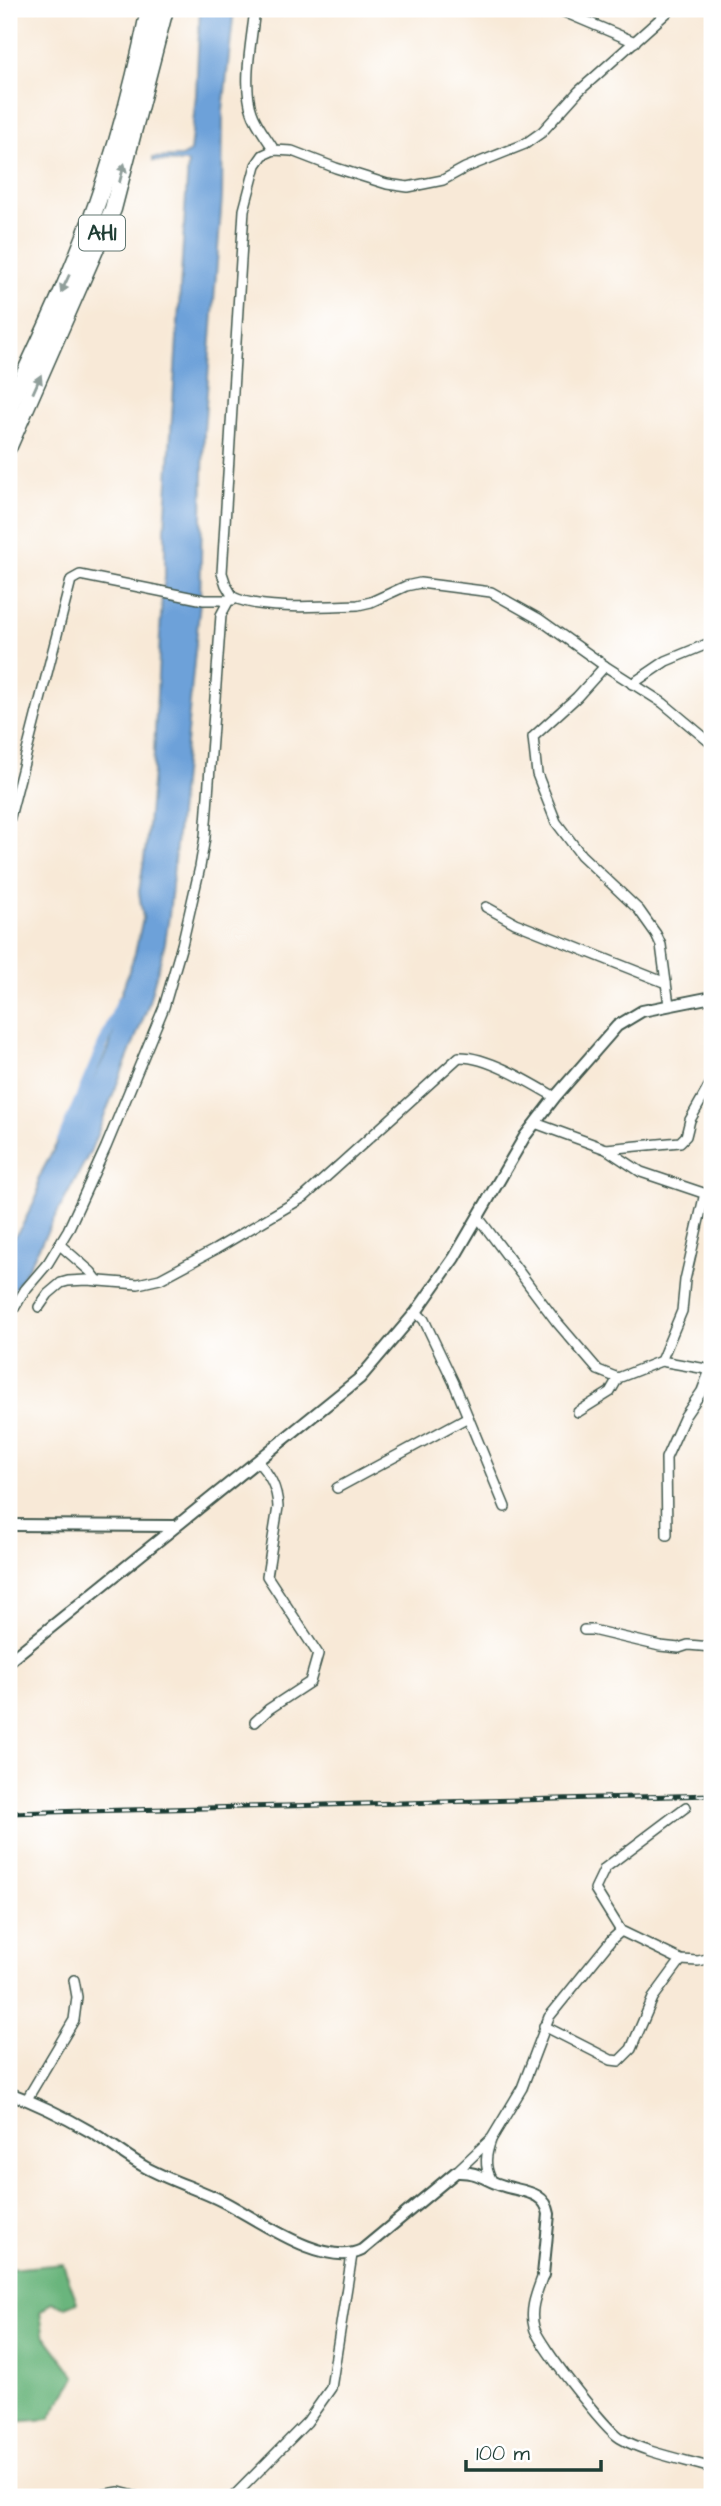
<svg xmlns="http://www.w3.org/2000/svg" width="721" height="2506" viewBox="0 0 721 2506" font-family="'Architects Daughter',sans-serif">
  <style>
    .forest { fill: #6bb57d; stroke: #457958; stroke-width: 2 }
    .water { fill: #6da1d9; stroke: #466f86; stroke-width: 2 }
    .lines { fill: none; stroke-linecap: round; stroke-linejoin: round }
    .canal { stroke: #6da1d9; stroke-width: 10 }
    .minor-casing { stroke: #40574c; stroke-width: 12 }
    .tertiary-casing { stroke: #40574c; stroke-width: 14 }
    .motorway-casing { stroke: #40574c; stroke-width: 19 }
    .minor { stroke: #fff; stroke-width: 9 }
    .tertiary { stroke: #fff; stroke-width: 10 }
    .motorway { stroke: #fff; stroke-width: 16 }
    .rail-casing { stroke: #1f3d34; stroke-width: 5 }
    .rail { stroke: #fff; stroke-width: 2.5; stroke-dasharray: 8; stroke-linecap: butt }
    .oneway { fill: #8f9e9a }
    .labels { text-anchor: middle; stroke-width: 6; stroke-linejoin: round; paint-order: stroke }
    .shield { fill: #fff; stroke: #627771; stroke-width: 2 }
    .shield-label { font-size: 21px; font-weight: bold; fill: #1f3d34 }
  </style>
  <rect width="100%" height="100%" fill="#fff"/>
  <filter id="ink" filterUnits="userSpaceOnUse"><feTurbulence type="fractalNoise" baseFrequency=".0143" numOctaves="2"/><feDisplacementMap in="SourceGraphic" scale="14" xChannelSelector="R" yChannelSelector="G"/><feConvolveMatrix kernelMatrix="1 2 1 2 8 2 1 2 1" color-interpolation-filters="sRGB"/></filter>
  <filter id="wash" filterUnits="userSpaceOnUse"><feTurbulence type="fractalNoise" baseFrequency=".00686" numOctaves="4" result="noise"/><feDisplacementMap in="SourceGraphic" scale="28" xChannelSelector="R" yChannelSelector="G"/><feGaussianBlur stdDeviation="1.57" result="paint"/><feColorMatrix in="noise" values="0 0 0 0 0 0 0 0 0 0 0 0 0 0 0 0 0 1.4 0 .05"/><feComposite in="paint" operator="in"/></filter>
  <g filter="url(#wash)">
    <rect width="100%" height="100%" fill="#f8e9d7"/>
    <polygon class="forest" points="63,2264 77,2302 65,2307 52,2302 40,2312 43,2333 76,2377 49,2419 12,2422 9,2425 9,2269"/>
    <polygon class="water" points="200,9 234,9 223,111 222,197 204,431 200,601 169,916 165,943 147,1009 90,1152 30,1264 9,1298 9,1245 23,1224 38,1194 38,1179 59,1139 79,1112 87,1090 109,1048 118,1013 117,999 121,994 135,953 143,918 139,892 146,846 153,772 162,596 165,578 165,528 188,164 186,162 153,161 153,158 181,157 190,152 196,95"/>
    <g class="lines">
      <polyline class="canal" points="62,1141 122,1000"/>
    </g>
  </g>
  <g filter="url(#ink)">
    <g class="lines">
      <defs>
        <g id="minor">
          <path d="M 255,9 C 252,38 242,85 252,112 C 256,125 267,138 274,150"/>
          <polyline points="557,9 635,42"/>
          <path d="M 671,9 L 579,91 L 542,132 L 525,144 L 465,168 L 443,180 L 408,187 L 387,184 L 336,168 L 292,151 L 274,150 L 263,155 L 256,165 L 244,210 L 222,573 L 226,585 L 233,597 C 261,611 326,606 358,605 L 371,602 L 406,586 L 420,583 L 491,592 L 539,619 L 605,666 L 663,703 L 712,744"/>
          <polyline points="605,666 577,697 533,737 537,774 556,822 581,855 639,910 656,934 661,945 669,1005"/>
          <polyline points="632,684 666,661 712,642"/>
          <polyline points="9,821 71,580 80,575 204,600 233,600"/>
          <polyline points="486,907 515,923 666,983"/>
          <polyline points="535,1123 606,1149 641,1172 712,1196"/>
          <polyline points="606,1149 680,1142 686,1136 690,1120 712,1081"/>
          <polyline points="478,1217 556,1321 598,1370 618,1378"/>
          <polyline points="60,1245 91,1272 98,1281"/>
          <path d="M 39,1307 L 48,1294 L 61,1283 L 68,1281 L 87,1280 L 138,1284 L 160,1279 L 216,1249 L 304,1197 L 459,1057 C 487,1056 531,1083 555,1097"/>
          <polyline points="416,1312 424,1320 454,1383 505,1507"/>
          <polyline points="9,1317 25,1290 48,1263 68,1230 106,1147 164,1007 182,945 200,867 205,837 221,615 229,600"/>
          <polyline points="661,1361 682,1311 685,1280 705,1193"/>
          <polyline points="578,1412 610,1392 618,1378 661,1361 712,1370"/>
          <polyline points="337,1488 468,1417"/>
          <polyline points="667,1535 666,1458 685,1416 702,1391 710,1370"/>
          <polyline points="584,1630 592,1630 660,1646 679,1648 688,1645 712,1647"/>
          <path d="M 255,1722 L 269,1709 L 310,1682 L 318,1654 L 267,1576 L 278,1507 C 277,1487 270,1475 257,1461"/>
          <polyline points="686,1807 605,1868 595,1889 621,1931 681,1960 698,1961 712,1958"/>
          <polyline points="544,2026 611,2060 619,2061 631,2049 653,1998 681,1960"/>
          <polyline points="27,2099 74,2020 77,1997 74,1980"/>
          <polyline points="456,2172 492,2138 522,2088 549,2017 612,1939 621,1931"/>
          <path d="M 491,2179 C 484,2166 486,2154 491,2140"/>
          <path d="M 543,2275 C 537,2292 529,2309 534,2327 C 537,2342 605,2429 620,2438 C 643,2452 685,2460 712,2468"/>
          <polyline points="89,2497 119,2492 138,2497"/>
          <polyline points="233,2497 307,2422 331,2388 352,2255"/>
        </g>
        <g id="tertiary">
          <polyline points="9,1525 174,1526"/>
          <polyline points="9,1661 360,1378 416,1312 454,1258 525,1136 555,1097 617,1026 642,1011 712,997"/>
          <path d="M 9,2093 C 37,2103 65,2117 91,2132 C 110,2143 127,2157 145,2167 C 170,2181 199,2189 224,2202 C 257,2219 325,2269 362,2250 L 456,2172 C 480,2171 485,2181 504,2186 C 523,2192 545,2191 549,2214 L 543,2275"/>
        </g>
        <g id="motorway">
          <path d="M 9,407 C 30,362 52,317 71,271 C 106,187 132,98 149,9"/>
          <polyline points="9,446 113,209 165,9"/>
        </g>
      </defs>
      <use href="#minor" class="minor-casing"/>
      <use href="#tertiary" class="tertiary-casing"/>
      <use href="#motorway" class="motorway-casing"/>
      <use href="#minor" class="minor"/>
      <use href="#tertiary" class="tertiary"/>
      <use href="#motorway" class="motorway"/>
      <defs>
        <polyline id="rail" points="9,1813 712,1795"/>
      </defs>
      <use href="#rail" class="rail-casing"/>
      <use href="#rail" class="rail"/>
    </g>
    <defs><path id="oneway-solid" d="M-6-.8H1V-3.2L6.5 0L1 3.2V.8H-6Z" transform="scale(1.75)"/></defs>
    <g class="oneway">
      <use href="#oneway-solid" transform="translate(122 173) rotate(-75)"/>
      <use href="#oneway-solid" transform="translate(65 284) rotate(115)"/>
      <use href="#oneway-solid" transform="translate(37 384) rotate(-66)"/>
    </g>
  </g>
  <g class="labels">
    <rect class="shield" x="79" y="215.5" width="46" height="35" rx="5"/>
    <g class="shield-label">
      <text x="102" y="240">AH1</text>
    </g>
  </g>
  <rect width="721" height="2506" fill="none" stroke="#fff" stroke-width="35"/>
  <path d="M466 2460v10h135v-10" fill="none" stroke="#1f3d34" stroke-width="3.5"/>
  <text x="476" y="2460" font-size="21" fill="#1f3d34" stroke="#ffffff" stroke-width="5" paint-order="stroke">100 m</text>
</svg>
